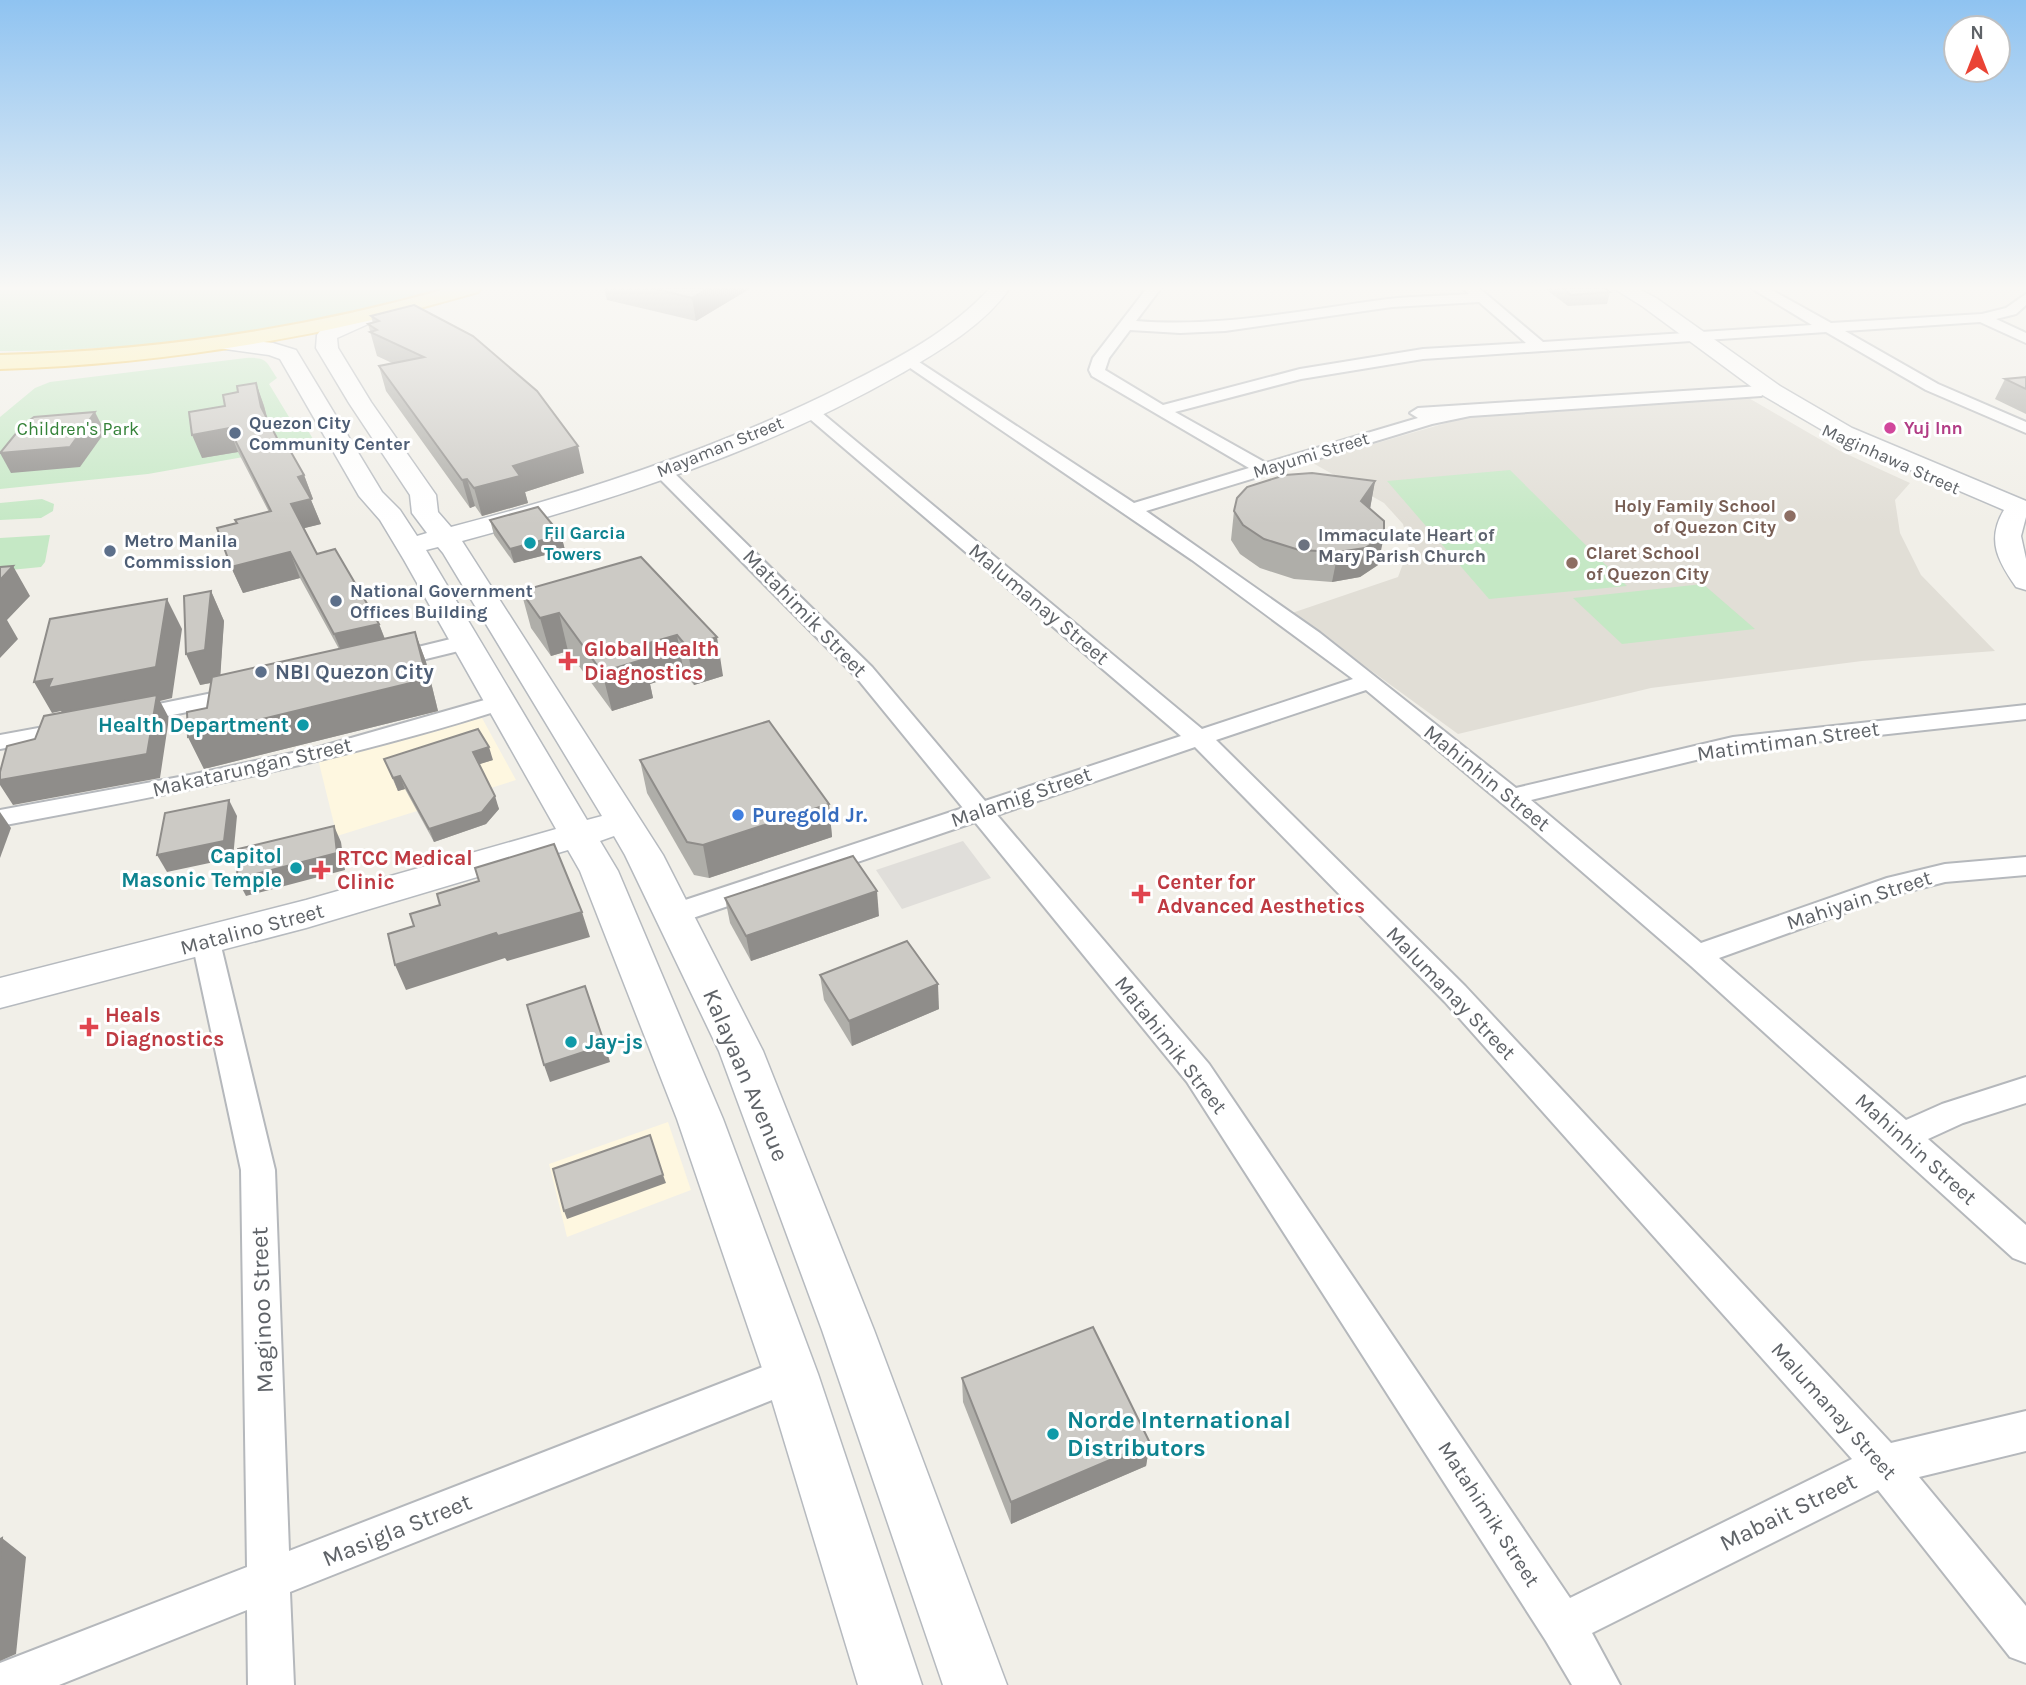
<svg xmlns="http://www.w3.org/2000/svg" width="2026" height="1685" viewBox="0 0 2026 1685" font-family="Karla,sans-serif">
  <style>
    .commercial { fill: #fef7e0 }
    .industrial { fill: #e0deda }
    .education { fill: #e1ded6 }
    .green { fill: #c5e8c5 }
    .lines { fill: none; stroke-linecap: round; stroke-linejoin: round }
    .street-casing { stroke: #b5b8bc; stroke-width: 4 }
    .secondary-casing { stroke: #b6babf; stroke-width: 3 }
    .primary-casing { stroke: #f2c960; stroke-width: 4 }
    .street { fill: #fff; fill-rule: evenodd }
    .secondary { fill: #fff; fill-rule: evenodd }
    .primary { fill: #fff2af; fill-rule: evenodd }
    .wall { fill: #afaea9 }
    .shaded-wall { fill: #8f8d8a }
    .building { fill: #cccac5; stroke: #8f8d8a; stroke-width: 2 }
    .hotel-dot { fill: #d1479c; stroke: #fff; stroke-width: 2.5 }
    .service-dot { fill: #5c6f8a; stroke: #fff; stroke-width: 2.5 }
    .education-dot { fill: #8d6e63; stroke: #fff; stroke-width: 2.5 }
    .culture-dot { fill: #0f9aa8; stroke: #fff; stroke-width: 2.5 }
    .worship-dot { fill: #6b7280; stroke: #fff; stroke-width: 2.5 }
    .health-dot { fill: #e0444e; stroke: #fff; stroke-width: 2.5 }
    .shop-dot { fill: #3f7fe0; stroke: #fff; stroke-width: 2.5 }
    .labels { text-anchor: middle; stroke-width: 6; stroke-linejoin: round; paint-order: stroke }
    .far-service-label { font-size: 18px; font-weight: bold; fill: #4e5e75; stroke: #fff; text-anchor: start }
    .far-hotel-label { font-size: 18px; font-weight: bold; fill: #b23c85; stroke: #fff; text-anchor: start }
    .far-park-label { font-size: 18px; fill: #348238; stroke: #fff }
    .far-street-label { font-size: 18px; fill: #5f6368; stroke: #fff }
    .far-education-label { font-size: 18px; font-weight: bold; fill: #785e54; stroke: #fff; text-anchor: end }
    .far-culture-label { font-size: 18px; font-weight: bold; fill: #0d838f; stroke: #fff; text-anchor: start }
    .far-worship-label { font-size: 18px; font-weight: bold; fill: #5b616d; stroke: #fff; text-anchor: start }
    .street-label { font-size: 21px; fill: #5f6368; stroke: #fff }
    .health-label { font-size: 21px; font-weight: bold; fill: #be3a42; stroke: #fff; text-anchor: start }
    .service-label { font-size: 21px; font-weight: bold; fill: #4e5e75; stroke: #fff; text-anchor: start }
    .culture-label { font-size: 21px; font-weight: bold; fill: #0d838f; stroke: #fff; text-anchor: end }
    .shop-label { font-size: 21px; font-weight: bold; fill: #366cbe; stroke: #fff; text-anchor: start }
    .near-street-label { font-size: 24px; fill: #5f6368; stroke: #fff }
    .near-culture-label { font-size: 24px; font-weight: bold; fill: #0d838f; stroke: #fff; text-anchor: start }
  </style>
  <rect width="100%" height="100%" fill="#f1efe8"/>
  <g class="commercial">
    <polygon points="482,718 516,780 337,836 318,759"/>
    <polygon points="668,1122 691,1190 567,1237 549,1164"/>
  </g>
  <polygon class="industrial" points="963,841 991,878 902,909 876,870"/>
  <polygon class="education" points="1747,397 1840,451 1910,483 1895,500 1900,533 1921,575 1995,651 1862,661 1651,688 1458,734 1292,613 1398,577 1409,548 1403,524 1384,503 1311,462 1481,413"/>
  <g class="green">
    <path d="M 0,288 L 440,288 C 304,330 155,350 12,351 L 0,351 Z"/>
    <path d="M 246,358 C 267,357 266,361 277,378 L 269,384 L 289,417 L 301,419 L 316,444 L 148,474 L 0,489 L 0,417 L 35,388 L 50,382 Z"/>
    <polygon points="1510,470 1627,586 1489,599 1387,481"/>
    <polygon points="42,499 54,504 53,511 41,518 0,520 0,503"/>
    <polygon points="50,535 45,562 41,567 0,571 0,538"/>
    <polygon points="1703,584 1755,629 1622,644 1573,598"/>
  </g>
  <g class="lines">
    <defs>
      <g id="street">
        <path d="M 1147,288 L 1161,288 L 1136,321 C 1222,328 1304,310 1388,299 C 1415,296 1443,296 1469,294 L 1463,288 L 1479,288 L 1543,342 L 1812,325 L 1751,288 L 1768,288 L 1831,323 L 1982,314 L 2006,308 L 2026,294 L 2026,305 L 2016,314 L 1996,319 L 2026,333 L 2026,343 L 1980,322 L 1845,331 L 1938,384 L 2026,422 L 2026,433 L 1926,390 L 1826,332 L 1423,359 L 1301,379 L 1175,412 L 1266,463 L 1418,418 L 1410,413 L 1418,408 L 1761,386 L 1769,391 L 1761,396 L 1470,416 L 1432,424 L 1146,511 L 1320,633 L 1516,788 L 1733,737 L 2026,705 L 2026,719 L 1733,751 L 1531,800 L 1701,943 L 1887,878 L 1945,864 L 2026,857 L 2026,875 L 1945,882 L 1894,895 L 1719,958 L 1906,1120 L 1942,1104 L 2026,1077 L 2026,1103 L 1963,1123 L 1928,1139 L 2026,1225 L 2026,1263 L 2013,1258 L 1691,966 L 1527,824 L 1366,690 L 1216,740 L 1465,986 L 1891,1443 L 2026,1411 L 2026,1451 L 1919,1477 L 2026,1606 L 2026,1663 L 2010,1657 L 1878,1490 L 1592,1633 L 1620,1685 L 1572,1685 L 1546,1641 L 1187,1082 L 975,822 L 684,921 L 674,924 L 664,921 L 660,914 L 664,907 L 963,808 L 856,677 L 656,475 L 653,471 L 656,467 L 668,467 L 872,667 L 985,801 L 1181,736 L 804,414 L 802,411 L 804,408 L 816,408 L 1202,729 L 1353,679 L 1192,560 L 900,361 L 908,356 L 913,358 L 1134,503 L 1249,468 L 1092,376 L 1089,370 L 1093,358 ZM 1479,302 L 1526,343 L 1423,349 L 1300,369 L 1163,405 L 1105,370 L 1109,358 L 1130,330 L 1180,333 L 1225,331 L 1392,307 ZM 1195,747 L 1445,1002 L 1852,1459 L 1570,1598 L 1209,1064 L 997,815 Z"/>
        <polygon points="467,635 475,637 478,642 475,647 389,668 381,666 378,661 381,656"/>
        <polygon points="242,687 250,689 253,694 250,699 129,724 121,722 117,717 121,712 129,710"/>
        <path d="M 502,695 L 510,697 L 514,702 L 510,707 C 343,761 172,794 0,826 L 0,810 L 190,775 L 316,748 Z"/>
        <polygon points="71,722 79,724 83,729 79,734 0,749 0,735"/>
        <polygon points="206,932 216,935 220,942 275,1170 289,1551 791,1356 805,1361 810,1374 805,1387 290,1592 294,1685 248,1685 247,1610 59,1685 0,1685 0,1663 247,1567 241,1170 192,942 196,935"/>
      </g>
      <g id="secondary">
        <path d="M 990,288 L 1010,288 C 984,325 941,350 902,373 C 766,451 613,500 462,541 L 663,855 L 763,1051 L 874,1330 L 1007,1685 L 943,1685 L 822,1330 L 719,1051 L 625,855 L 614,836 L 600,841 L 618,871 L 723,1119 L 818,1374 L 922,1685 L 858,1685 L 764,1374 L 677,1119 L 580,871 L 568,850 L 306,928 L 0,1008 L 0,978 L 306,900 L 556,829 L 404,560 L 380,520 L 359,496 L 280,359 L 269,355 L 218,348 L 215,344 L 218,340 L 225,338 L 273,343 L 296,350 L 382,492 L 400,510 L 417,536 L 427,533 L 412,513 L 410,495 L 349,403 L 316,348 L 317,335 L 320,331 L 363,312 L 377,312 L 380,316 L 377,320 L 337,338 L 338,348 L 371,402 L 436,495 L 438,512 L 451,527 C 586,492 720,448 845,385 C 897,359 951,331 990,288 ZM 438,547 L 443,553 L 602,816 L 587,820 L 426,550 Z"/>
        <path d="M 1613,288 L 1637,288 L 1656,298 L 1780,386 L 1852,428 L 2026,501 L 2026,517 L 2021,536 L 2026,559 L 2026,590 L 2016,587 C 1998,561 1986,540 2004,510 L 1836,438 L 1764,396 L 1642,306 Z"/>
      </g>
      <path id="primary" d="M 449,288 L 481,288 L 478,292 C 321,338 164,364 0,369 L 0,355 C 153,351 302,330 449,288 Z"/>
    </defs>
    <use href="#street" class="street-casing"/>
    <use href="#secondary" class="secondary-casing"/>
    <use href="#primary" class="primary-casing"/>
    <use href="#street" class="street"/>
    <use href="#secondary" class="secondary"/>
    <use href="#primary" class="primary"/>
  </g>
  <g class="wall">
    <polygon points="604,288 751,288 696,321 607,300"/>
    <polygon points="1544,288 1604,288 1610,292 1607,304 1568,306"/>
    <polygon points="371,316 584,473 525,492 528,503 482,516 475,506 470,508 386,391 379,366 392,363 377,356 368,324 373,323"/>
    <polygon points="2026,377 2026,414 1995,399 2005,379"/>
    <polygon points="256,383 264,406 268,420 281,446 304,475 313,499 311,500 321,524 304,528 317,554 379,624 385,639 415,632 426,662 438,711 204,769 188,737 207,708 211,683 200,685 211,591 224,621 220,675 339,649 300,578 243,593 231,567 237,523 269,512 238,452 202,458 225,406"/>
    <polygon points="1375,481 1370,508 1378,565 1360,577 1332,582 1294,579 1260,568 1240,554 1231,540 1234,511"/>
    <polygon points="490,520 561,535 565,550 514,563 494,535"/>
    <polygon points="641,557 723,676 694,685 684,673 650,684 653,698 612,711 568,651 551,656 531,628 521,591"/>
    <polygon points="384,759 493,760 479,764 499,809 486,824 434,842 405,789 398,791"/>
    <polygon points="640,760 829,804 832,837 709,878 694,875 647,793"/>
    <polygon points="725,898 879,916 751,961 730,923"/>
    <polygon points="820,975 939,1009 852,1046 824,1000"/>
    <polygon points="962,1378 1150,1443 1146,1466 1011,1524 963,1402"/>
  </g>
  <g class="shaded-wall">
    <polygon points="708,288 751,288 696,321 692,298"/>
    <polygon points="256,383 264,406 270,430 261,407"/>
    <polygon points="95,412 105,432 80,467 11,473 0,453"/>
    <polygon points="229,428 238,452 202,458 192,435"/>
    <polygon points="578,446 584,473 525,492 528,503 482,516 474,488 513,466"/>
    <polygon points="304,475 313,499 311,500 321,524 301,529 291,504 298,477"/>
    <polygon points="467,479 475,506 470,508 462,480"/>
    <polygon points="1375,481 1370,509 1361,501"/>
    <polygon points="561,535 565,550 514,563 510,549"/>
    <polygon points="1384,536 1378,565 1360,577 1332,582 1338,552"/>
    <polygon points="290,552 300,578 243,593 231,567"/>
    <polygon points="13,566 30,596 7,620 18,639 0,658 0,580"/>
    <polygon points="211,591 224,621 220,681 200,685 186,654"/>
    <polygon points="167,599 182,629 172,698 160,701 169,718 160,778 13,805 0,785 0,780 66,719 61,711 52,713 34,682"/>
    <polygon points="559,613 568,651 551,656 540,618"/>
    <polygon points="379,624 389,650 345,660 334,634"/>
    <polygon points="415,632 426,662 438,711 204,769 188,737"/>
    <polygon points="677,635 684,673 650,684 653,698 612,711 602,672 635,647"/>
    <polygon points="717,637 723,676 694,685 687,647"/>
    <polygon points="489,747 493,760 477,765 473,752"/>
    <polygon points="400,776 405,789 398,791 393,778"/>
    <polygon points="495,796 499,809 486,824 434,842 429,829"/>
    <polygon points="229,800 237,816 233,858 167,872 157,855"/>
    <polygon points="829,804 832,837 709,878 703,845"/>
    <polygon points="0,812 11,828 0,858"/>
    <polygon points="334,826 341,842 345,870 246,896 237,879"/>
    <polygon points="877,891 879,916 751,961 746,936"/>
    <polygon points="582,912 590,937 507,961 505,958 406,990 395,965 496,933"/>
    <polygon points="938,984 939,1009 852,1046 849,1021"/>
    <polygon points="605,1045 610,1062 550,1082 544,1065"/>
    <polygon points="663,1175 666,1183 567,1219 564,1211"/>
    <polygon points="1150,1443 1146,1466 1011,1524 1011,1502"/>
    <polygon points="2,1538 26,1557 16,1654 0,1661 0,1559"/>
  </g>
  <g class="building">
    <polygon points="652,288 708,288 692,298"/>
    <polygon points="1563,288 1604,288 1610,292 1571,295"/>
    <polygon points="414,305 473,336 537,391 578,446 513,466 520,476 474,488 467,479 462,480 379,366 424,357 370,332 377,330 368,324 379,321 371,316"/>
    <polygon points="2026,377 2026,389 2005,379"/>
    <polygon points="256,383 261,407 281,446 287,445 304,475 298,477 311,499 291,504 317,554 335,549 379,624 334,634 290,552 231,567 217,528 237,523 235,520 271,511 229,428 192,435 189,412 225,406 223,395 238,392 237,386"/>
    <polygon points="95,412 70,447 0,453 22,426 34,417"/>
    <polygon points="1312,473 1375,481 1361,501 1384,521 1384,536 1365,548 1338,552 1299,550 1264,539 1243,525 1234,511 1237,498 1247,487 1285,475"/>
    <polygon points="538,507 561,535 510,549 490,520"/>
    <polygon points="641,557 717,637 687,647 677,635 635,647 645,659 602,672 559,613 540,618 521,591"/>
    <polygon points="13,566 0,580 0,567"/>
    <polygon points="211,591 205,650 186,654 184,596"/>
    <polygon points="167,599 156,667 48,688 52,679 34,682 50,619"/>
    <polygon points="415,632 427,679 188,737 187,712 207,708 212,677"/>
    <polygon points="157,695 147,754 0,780 0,772 7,746 35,739 44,716"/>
    <polygon points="769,721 829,804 703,845 687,842 640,760"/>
    <polygon points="478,729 489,747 473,752 495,796 482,812 429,829 400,776 393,778 384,759"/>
    <polygon points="229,800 224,841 157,855 165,813"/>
    <polygon points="334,826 337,853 237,879 238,849"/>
    <polygon points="554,844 582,912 498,936 496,933 395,965 388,934 414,926 410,914 440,905 437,894 479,881 475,868"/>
    <polygon points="853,856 877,891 746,936 725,898"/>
    <polygon points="907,941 938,984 849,1021 820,975"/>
    <polygon points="585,986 605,1045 544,1065 527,1005"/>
    <polygon points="650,1135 663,1175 564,1211 553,1169"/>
    <polygon points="1093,1327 1150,1443 1011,1502 962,1378"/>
    <polygon points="2,1538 0,1559 0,1539"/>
  </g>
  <linearGradient id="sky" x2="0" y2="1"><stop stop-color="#8fc3f1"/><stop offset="0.55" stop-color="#f9f8f5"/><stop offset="1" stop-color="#f9f8f5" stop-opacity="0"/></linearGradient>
  <rect width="2026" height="524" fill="url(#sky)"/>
  <circle class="hotel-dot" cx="1890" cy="428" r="7"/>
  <g class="service-dot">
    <circle cx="235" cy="433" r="7"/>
    <circle cx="110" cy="551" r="7"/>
    <circle cx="336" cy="601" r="7"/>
    <circle cx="261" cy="672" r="7"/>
  </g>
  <g class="education-dot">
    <circle cx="1790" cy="516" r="7"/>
    <circle cx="1572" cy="563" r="7"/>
  </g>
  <g class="culture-dot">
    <circle cx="530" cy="543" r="7"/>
    <circle cx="303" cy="725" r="7"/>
    <circle cx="296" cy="868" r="7"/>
    <circle cx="571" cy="1042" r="7"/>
    <circle cx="1053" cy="1434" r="7"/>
  </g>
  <circle class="worship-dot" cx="1304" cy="545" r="7"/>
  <g class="health-dot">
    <path d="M564.5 650.5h7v7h7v7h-7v7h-7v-7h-7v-7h7z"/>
    <path d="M317.5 859.5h7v7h7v7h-7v7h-7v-7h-7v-7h7z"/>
    <path d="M1137.5 883.5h7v7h7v7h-7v7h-7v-7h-7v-7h7z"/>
    <path d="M85.5 1016.5h7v7h7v7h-7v7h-7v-7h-7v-7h7z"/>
  </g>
  <circle class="shop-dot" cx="738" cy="815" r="7"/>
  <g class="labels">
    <g class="far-service-label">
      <text x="249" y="429">Quezon City<tspan x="249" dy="21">Community Center</tspan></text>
      <text x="124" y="547">Metro Manila<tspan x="124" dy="21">Commission</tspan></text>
      <text x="350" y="597">National Government<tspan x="350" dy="21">Offices Building</tspan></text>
    </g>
    <g class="far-hotel-label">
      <text x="1904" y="434">Yuj Inn</text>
    </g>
    <g class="far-park-label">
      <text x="78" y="435">Children's Park</text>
    </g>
    <g class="far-street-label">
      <text transform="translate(720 447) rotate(-22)" y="6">Mayaman Street</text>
      <text transform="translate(1311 455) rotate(-17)" y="6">Mayumi Street</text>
      <text transform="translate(1891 459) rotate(24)" y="6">Maginhawa Street</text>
    </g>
    <g class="far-education-label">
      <text x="1776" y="512">Holy Family School<tspan x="1776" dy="21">of Quezon City</tspan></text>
      <text x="1586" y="559" text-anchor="start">Claret School<tspan x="1586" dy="21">of Quezon City</tspan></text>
    </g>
    <g class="far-culture-label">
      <text x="544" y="539">Fil Garcia<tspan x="544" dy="21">Towers</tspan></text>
    </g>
    <g class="far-worship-label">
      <text x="1318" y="541">Immaculate Heart of<tspan x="1318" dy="21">Mary Parish Church</tspan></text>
    </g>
    <g class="street-label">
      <text transform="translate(1039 604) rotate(40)" y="7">Malumanay Street</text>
      <text transform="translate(805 613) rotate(46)" y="7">Matahimik Street</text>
      <text transform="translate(1788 741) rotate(-8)" y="7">Matimtiman Street</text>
      <text transform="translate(252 767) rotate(-13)" y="7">Makatarungan Street</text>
      <text transform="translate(1487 778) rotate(39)" y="7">Mahinhin Street</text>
      <text transform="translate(1021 797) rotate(-19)" y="7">Malamig Street</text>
      <text transform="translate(1859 900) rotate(-18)" y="7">Mahiyain Street</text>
      <text transform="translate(252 929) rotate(-15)" y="7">Matalino Street</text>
      <text transform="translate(1451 993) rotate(46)" y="7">Malumanay Street</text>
      <text transform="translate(1171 1045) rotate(52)" y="7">Matahimik Street</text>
      <text transform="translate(1916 1149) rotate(42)" y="7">Mahinhin Street</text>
      <text transform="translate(1834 1411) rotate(48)" y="7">Malumanay Street</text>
      <text transform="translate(1489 1514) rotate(57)" y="7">Matahimik Street</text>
    </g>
    <g class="health-label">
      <text x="584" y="656">Global Health<tspan x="584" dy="24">Diagnostics</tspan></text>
      <text x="337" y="865">RTCC Medical<tspan x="337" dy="24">Clinic</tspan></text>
      <text x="1157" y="889">Center for<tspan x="1157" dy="24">Advanced Aesthetics</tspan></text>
      <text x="105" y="1022">Heals<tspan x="105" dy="24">Diagnostics</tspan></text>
    </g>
    <g class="service-label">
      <text x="275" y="679">NBI Quezon City</text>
    </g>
    <g class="culture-label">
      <text x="289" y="732">Health Department</text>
      <text x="282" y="863">Capitol<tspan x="282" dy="24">Masonic Temple</tspan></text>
      <text x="585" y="1049" text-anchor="start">Jay-js</text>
    </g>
    <g class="shop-label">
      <text x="752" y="822">Puregold Jr.</text>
    </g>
    <g class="near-street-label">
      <text transform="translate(746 1075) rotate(67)" y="8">Kalayaan Avenue</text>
      <text transform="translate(262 1310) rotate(-92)" y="8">Maginoo Street</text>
      <text transform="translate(1788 1512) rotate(-26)" y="8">Mabait Street</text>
      <text transform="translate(397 1530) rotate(-22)" y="8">Masigla Street</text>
    </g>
    <g class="near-culture-label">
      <text x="1067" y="1428">Norde International<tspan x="1067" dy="28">Distributors</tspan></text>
    </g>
  </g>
  <g transform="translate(1977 49)"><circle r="33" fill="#ffffff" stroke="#bfc1c3" stroke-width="2"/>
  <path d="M0-5L12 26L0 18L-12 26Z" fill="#ea4335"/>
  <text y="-10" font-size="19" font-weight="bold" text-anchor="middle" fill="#5f6368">N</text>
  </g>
</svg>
